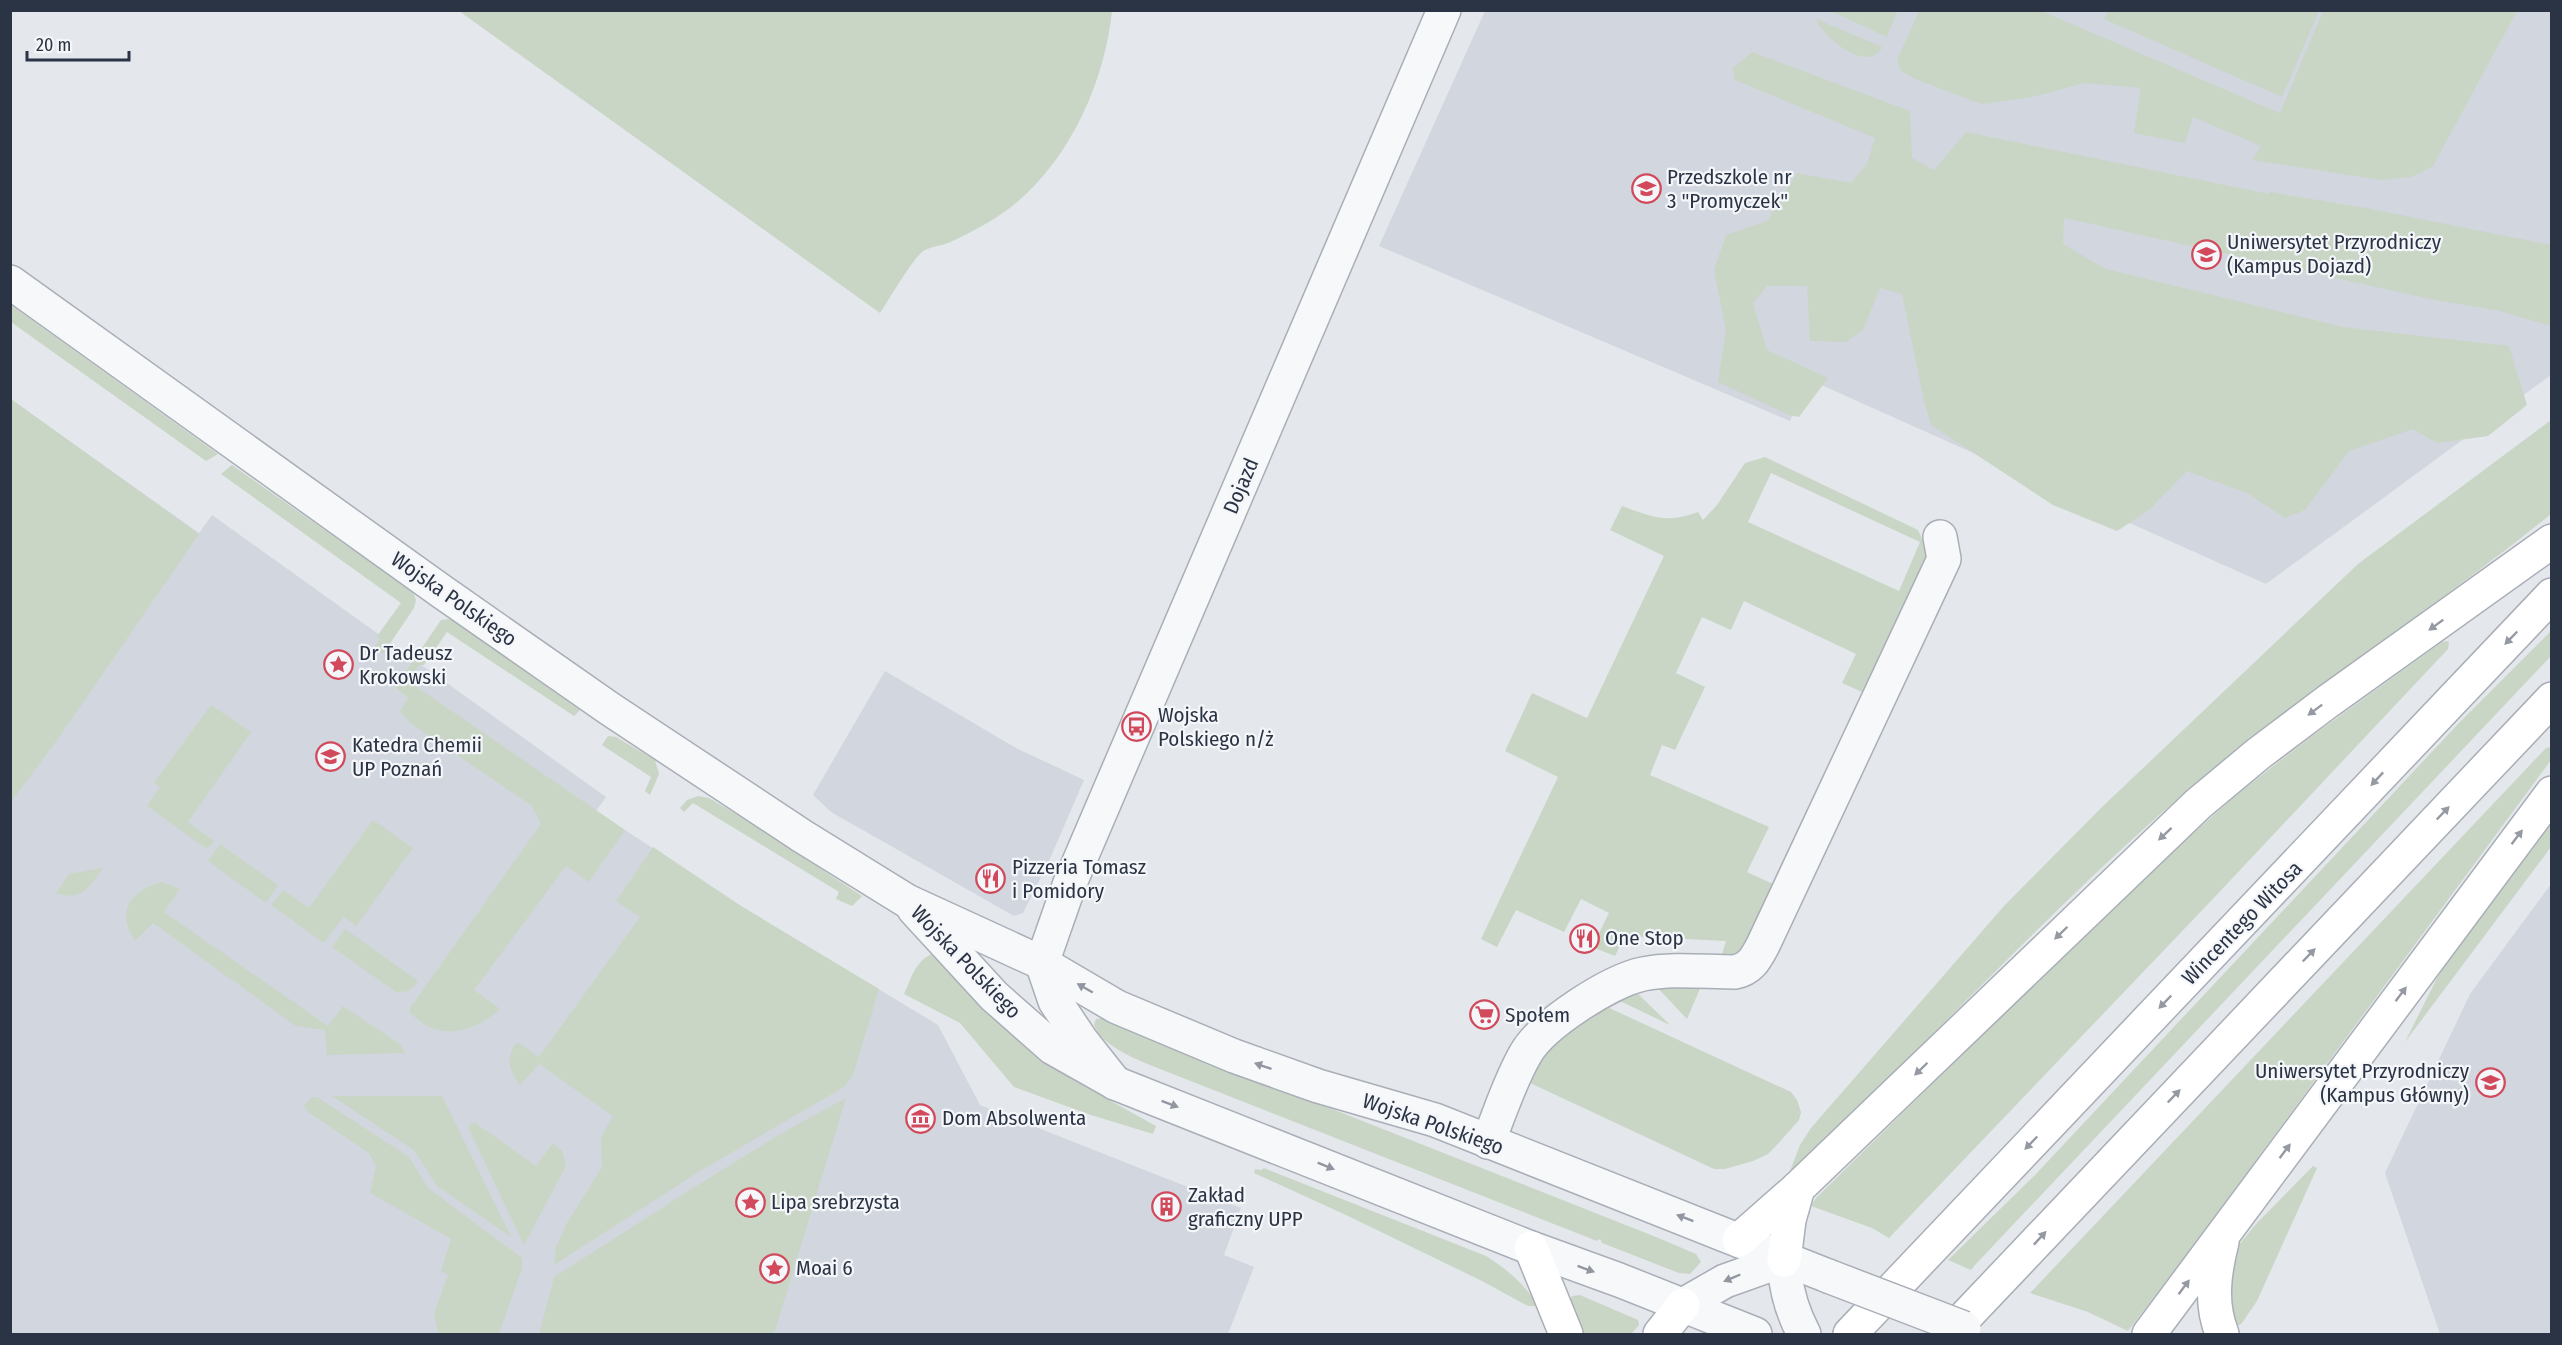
<svg xmlns="http://www.w3.org/2000/svg" width="2562" height="1345" viewBox="0 0 2562 1345" font-family="'Fira Sans Condensed',sans-serif">
  <style>
    .built { fill: #d2d6de }
    .green { fill: #c9d6c5; fill-rule: evenodd }
    .lines { fill: none; stroke-linecap: round; stroke-linejoin: round }
    .minor-casing { stroke: #a9aeb7; stroke-width: 36 }
    .tertiary-casing { stroke: #a9aeb7; stroke-width: 36 }
    .secondary-casing { stroke: #a9aeb7; stroke-width: 36 }
    .minor { stroke: #f7f8fa; stroke-width: 33 }
    .tertiary { stroke: #f7f8fa; stroke-width: 33 }
    .secondary { stroke: #fff; stroke-width: 33 }
    .tertiary-bridge-casing { stroke: #a9aeb7; stroke-width: 36; stroke-linecap: butt }
    .tertiary-bridge { stroke: #f7f8fa; stroke-width: 33 }
    .oneway { fill: #959aa2 }
    .oneway2 { fill: #9196a0 }
    .labels { text-anchor: middle; stroke-width: 4.5; stroke-linejoin: round; paint-order: stroke }
    .poi-label { font-size: 21px; fill: #2b3445; stroke: #f4f6f9; text-anchor: start }
    .street-label { font-size: 21px; fill: #2b3445; stroke: #f4f6f9 }
  </style>
  <rect width="100%" height="100%" fill="#e4e7ec"/>
  <g class="built">
    <polygon points="1485,11 2551,11 2551,375 2266,584 1808,379 1790,421 1379,246"/>
    <polygon points="10,399 199,533 212,515 606,797 596,811 741,906 938,1025 980,1105 1241,1208 1224,1255 1254,1267 1228,1334 11,1334"/>
    <polygon points="885,671 1016,748 1084,780 1049,861 1023,913 1014,916 831,812 813,795"/>
    <polygon points="2551,884 2551,1334 2440,1334 2385,1173 2470,994"/>
  </g>
  <g class="green">
    <path d="M 459,11 L 1112,11 C 1104,90 1061,180 989,222 C 976,229 962,237 948,243 C 940,246 928,247 922,252 C 910,263 890,298 880,313 Z"/>
    <polygon points="1831,11 1831,10 1897,11 1887,37"/>
    <polygon points="1919,11 2041,11 2280,113 2323,11 2517,11 2433,166 2411,177 2381,180 2252,160 2261,146 2193,117 2185,143 2134,133 2141,88 2085,83 2032,97 1983,104 1973,101 1913,78 1901,71 1897,60"/>
    <polygon points="2108,11 2319,10 2319,11 2282,97 2104,19"/>
    <path d="M 1816,19 L 1882,47 C 1869,75 1822,37 1816,19 Z"/>
    <polygon points="1752,52 1910,111 1912,158 1934,170 1966,132 2269,194 2270,192 2366,208 2551,245 2551,326 2500,311 2435,300 2064,218 2063,244 2106,269 2343,327 2509,346 2527,405 2488,436 2437,443 2413,429 2349,451 2305,510 2285,518 2247,493 2187,471 2149,510 2117,531 2053,505 1931,425 1924,401 1902,294 1880,288 1863,330 1846,342 1810,341 1807,286 1767,286 1753,303 1767,350 1828,378 1799,417 1789,415 1718,382 1726,330 1714,270 1726,235 1767,221 1797,173 1851,183 1867,164 1875,138 1735,80 1733,68"/>
    <polygon points="11,305 218,454 206,461 11,322"/>
    <polygon points="11,399 199,534 60,736 11,802"/>
    <path d="M 2551,420 L 2551,514 C 2431,612 2298,694 2181,796 C 2044,914 1924,1050 1790,1171 L 1800,1145 L 1811,1128 L 2004,906 L 2101,808 L 2358,564 Z"/>
    <path d="M 1765,457 L 1918,530 L 1928,553 L 1862,692 L 1842,683 L 1856,654 L 1744,601 L 1731,630 L 1702,617 L 1676,673 L 1705,687 L 1675,750 L 1662,745 L 1650,775 L 1769,827 L 1747,872 L 1775,885 L 1743,949 L 1720,961 L 1726,941 L 1625,936 L 1615,956 L 1592,947 L 1609,913 L 1581,899 L 1564,932 L 1516,910 L 1497,947 L 1481,939 L 1558,777 L 1505,751 L 1532,693 L 1587,718 L 1664,556 L 1610,530 L 1622,506 C 1652,517 1666,524 1698,512 L 1703,520 L 1717,505 L 1745,463 ZM 1771,473 L 1920,542 L 1899,591 L 1748,522 Z"/>
    <polygon points="232,465 413,592 416,600 414,608 383,654 374,647 380,639 377,636 401,603 221,474"/>
    <polygon points="450,619 465,628 580,710 574,716 447,632 424,665 419,665 413,674 407,670 441,620"/>
    <polygon points="2551,631 2551,656 1975,1265 1971,1270 1948,1260 2035,1175 2459,723"/>
    <polygon points="2449,641 2448,649 2210,902 1889,1238 1872,1228 1811,1206 1816,1198 2127,893 2236,795 2312,736 2442,642"/>
    <path d="M 402,677 L 625,830 L 589,882 L 566,866 L 474,990 L 500,1009 C 480,1026 456,1038 429,1027 C 423,1024 416,1018 410,1013 L 410,1008 L 541,824 L 532,806 L 413,725 L 400,712 L 408,698 L 395,687 Z"/>
    <polygon points="211,705 251,732 188,822 214,841 207,849 147,806 160,787 154,783"/>
    <polygon points="608,736 616,737 655,760 659,774 650,795 645,791 651,777 602,745"/>
    <polygon points="2551,747 2551,760 2189,1251 2128,1331 2088,1312 2030,1293 2546,748"/>
    <polygon points="698,796 709,798 746,820 862,896 852,906 836,899 839,892 693,803 684,812 680,808 687,800"/>
    <polygon points="373,820 413,848 356,926 344,916 324,943 271,905 283,890 309,908"/>
    <polygon points="2551,820 2551,847 2405,1042 2436,980 2451,956"/>
    <polygon points="220,844 278,885 266,903 208,861"/>
    <path d="M 653,847 L 741,906 L 879,989 L 853,1075 L 844,1087 L 700,1171 L 554,1265 L 556,1247 L 567,1223 L 602,1167 L 601,1137 L 613,1116 L 539,1064 L 520,1085 C 509,1070 505,1058 517,1042 L 539,1057 L 640,917 L 616,901 Z"/>
    <path d="M 103,868 C 89,887 82,902 56,893 L 69,874 Z"/>
    <path d="M 162,882 L 180,889 L 164,912 L 328,1026 L 343,1006 L 400,1044 L 405,1053 L 327,1055 L 325,1030 L 296,1026 L 153,923 L 135,941 C 115,911 131,890 162,882 Z"/>
    <path d="M 345,929 L 418,981 C 411,991 408,992 396,992 L 332,947 Z"/>
    <path d="M 933,954 L 1041,1056 L 1071,1079 L 1156,1126 L 1153,1134 L 1091,1115 L 1014,1087 L 960,1023 L 904,994 C 911,979 916,959 933,954 Z"/>
    <polygon points="1702,984 1687,1019 1655,985"/>
    <polygon points="1635,991 1670,1025 1618,1000"/>
    <polygon points="1605,1006 1791,1092 1797,1100 1801,1112 1799,1120 1775,1147 1768,1154 1753,1161 1725,1169 1714,1169 1528,1082 1549,1046"/>
    <path d="M 1102,1018 L 1656,1237 L 1696,1254 L 1701,1262 L 1690,1274 L 1679,1273 L 1602,1243 L 1600,1239 L 1597,1241 L 1150,1065 C 1131,1057 1102,1045 1094,1025 L 1096,1019 Z"/>
    <polygon points="332,1096 442,1096 511,1237 437,1186 414,1150"/>
    <polygon points="312,1097 317,1097 409,1157 428,1188 522,1258 522,1268 499,1334 438,1334 434,1313 448,1275 441,1271 451,1239 370,1193 376,1166 369,1153 308,1112 304,1106"/>
    <path d="M 846,1098 L 774,1334 L 539,1334 L 554,1277 C 651,1216 745,1151 846,1098 Z"/>
    <polygon points="474,1122 536,1166 553,1143 562,1151 566,1166 524,1245 468,1127"/>
    <polygon points="2313,1166 2317,1168 2257,1301 2242,1323 2233,1329 2224,1297 2237,1247 2257,1223"/>
    <path d="M 1264,1168 L 1486,1256 C 1507,1269 1525,1285 1539,1306 L 1528,1306 L 1482,1281 L 1346,1215 L 1254,1173 L 1255,1169 L 1261,1170 Z"/>
    <polygon points="1580,1295 1638,1320 1639,1325 1631,1334 1583,1334 1570,1301 1572,1296"/>
  </g>
  <g class="lines">
    <defs>
      <g id="minor">
        <polyline points="1115,1083 1081,1040 1055,1001 1042,963 1070,883 1444,10"/>
        <path d="M 1488,1142 C 1500,1113 1510,1080 1526,1053 C 1543,1024 1610,981 1643,974 C 1672,968 1705,972 1735,972 C 1751,969 1756,958 1763,945 L 1944,559 L 1940,537"/>
      </g>
      <g id="tertiary">
        <polyline points="10,282 441,591 610,709 802,836 907,901 1042,963 1117,1007 1234,1056 1318,1086 1435,1120 1828,1276"/>
        <polyline points="914,909 994,996 1053,1048 1115,1083 1531,1248 1619,1280 1755,1334"/>
        <path d="M 1784,1260 C 1785,1288 1791,1310 1804,1334"/>
        <polyline points="1683,1305 1725,1281 1784,1260"/>
      </g>
      <g id="secondary">
        <polyline points="1739,1240 1798,1188 2198,804 2258,754 2327,702 2552,541"/>
        <path d="M 2222,1242 C 2214,1274 2210,1303 2222,1334"/>
        <polyline points="1531,1248 1566,1334"/>
        <polyline points="1784,1260 1789,1220 1798,1188"/>
        <polyline points="1660,1334 1683,1305"/>
        <polyline points="1850,1334 2552,595"/>
        <polyline points="1949,1334 2552,699"/>
        <polyline points="2149,1334 2552,793"/>
      </g>
    </defs>
    <use href="#minor" class="minor-casing"/>
    <use href="#tertiary" class="tertiary-casing"/>
    <use href="#secondary" class="secondary-casing"/>
    <use href="#minor" class="minor"/>
    <use href="#tertiary" class="tertiary"/>
    <use href="#secondary" class="secondary"/>
    <defs>
      <polyline id="tertiary-bridge" points="1828,1276 1964,1328"/>
    </defs>
    <use href="#tertiary-bridge" class="tertiary-bridge-casing"/>
    <use href="#tertiary-bridge" class="tertiary-bridge"/>
  </g>
  <defs><path id="oneway-solid" d="M-6-.8H1V-3.2L6.5 0L1 3.2V.8H-6Z" transform="scale(1.5)"/></defs>
  <g class="oneway">
    <use href="#oneway-solid" transform="translate(2436 625) rotate(144)"/>
    <use href="#oneway-solid" transform="translate(2511 638) rotate(134)"/>
    <use href="#oneway-solid" transform="translate(2315 710) rotate(143)"/>
    <use href="#oneway-solid" transform="translate(2377 779) rotate(133)"/>
    <use href="#oneway-solid" transform="translate(2443 813) rotate(-46)"/>
    <use href="#oneway-solid" transform="translate(2165 834) rotate(137)"/>
    <use href="#oneway-solid" transform="translate(2517 837) rotate(-53)"/>
    <use href="#oneway-solid" transform="translate(2061 933) rotate(136)"/>
    <use href="#oneway-solid" transform="translate(2309 955) rotate(-46)"/>
    <use href="#oneway-solid" transform="translate(2401 994) rotate(-53)"/>
    <use href="#oneway-solid" transform="translate(2165 1002) rotate(134)"/>
    <use href="#oneway-solid" transform="translate(1921 1069) rotate(136)"/>
    <use href="#oneway-solid" transform="translate(2174 1096) rotate(-46)"/>
    <use href="#oneway-solid" transform="translate(2031 1143) rotate(134)"/>
    <use href="#oneway-solid" transform="translate(2285 1151) rotate(-53)"/>
    <use href="#oneway-solid" transform="translate(2040 1238) rotate(-47)"/>
    <use href="#oneway-solid" transform="translate(2184 1287) rotate(-53)"/>
  </g>
  <g class="oneway2">
    <use href="#oneway-solid" transform="translate(1085 988) rotate(-150)"/>
    <use href="#oneway-solid" transform="translate(1263 1066) rotate(-161)"/>
    <use href="#oneway-solid" transform="translate(1170 1104) rotate(21)"/>
    <use href="#oneway-solid" transform="translate(1326 1166) rotate(22)"/>
    <use href="#oneway-solid" transform="translate(1685 1218) rotate(-159)"/>
    <use href="#oneway-solid" transform="translate(1586 1269) rotate(20)"/>
    <use href="#oneway-solid" transform="translate(1732 1278) rotate(157)"/>
  </g>
  <defs>
    <symbol id="school-ring" viewBox="-11 -11 22 22"><circle r="9.5" fill="#f4f6f9" stroke="#d1495b" stroke-width="1.5"/><path d="M0-5L7-2L0 1L-7-2ZM-4 1L0 2.5L4 1V4Q0 6-4 4Z" fill="#d1495b"/></symbol>
    <symbol id="university-ring" viewBox="-11 -11 22 22"><circle r="9.5" fill="#f4f6f9" stroke="#d1495b" stroke-width="1.5"/><path d="M0-5L7-2L0 1L-7-2ZM-4 1L0 2.5L4 1V4Q0 6-4 4Z" fill="#d1495b"/></symbol>
    <symbol id="sight-ring" viewBox="-11 -11 22 22"><circle r="9.5" fill="#f4f6f9" stroke="#d1495b" stroke-width="1.5"/><path d="M0-6L1.8-2.2L6-1.7L2.9 1.2L3.7 5.4L0 3.3L-3.7 5.4L-2.9 1.2L-6-1.7L-1.8-2.2Z" fill="#d1495b"/></symbol>
    <symbol id="bus-ring" viewBox="-11 -11 22 22"><circle r="9.5" fill="#f4f6f9" stroke="#d1495b" stroke-width="1.5"/><path d="M-5-6H5V4H4V6H2V4H-2V6H-4V4H-5ZM-3.5-4V0h7V-4ZM-3.5 1.2v1.5H-2V1.2ZM2 1.2v1.5H3.5V1.2Z" fill="#d1495b"/></symbol>
    <symbol id="restaurant-ring" viewBox="-11 -11 22 22"><circle r="9.5" fill="#f4f6f9" stroke="#d1495b" stroke-width="1.5"/><path d="M-5-6h1v4h1v-4h1v4h1v-4h1v5L-1.5 .5V6h-2V.5L-5-1ZM5-6V6H3V1.5H1.5Q1.5-4 5-6Z" fill="#d1495b"/></symbol>
    <symbol id="supermarket-ring" viewBox="-11 -11 22 22"><circle r="9.5" fill="#f4f6f9" stroke="#d1495b" stroke-width="1.5"/><path d="M-6-5.5h2.5l.6 2H6L4.5 2H-2.5L-4.4-4H-6ZM-1.5 3.2a1.3 1.3 0 1 0 .1 0ZM3 3.2a1.3 1.3 0 1 0 .1 0Z" fill="#d1495b"/></symbol>
    <symbol id="museum-ring" viewBox="-11 -11 22 22"><circle r="9.5" fill="#f4f6f9" stroke="#d1495b" stroke-width="1.5"/><path d="M0-6L6-3V-2H-6V-3ZM-5-1h2V3h-2ZM-1-1h2V3h-2ZM3-1h2V3H3ZM-6 4H6V6H-6Z" fill="#d1495b"/></symbol>
    <symbol id="building-ring" viewBox="-11 -11 22 22"><circle r="9.5" fill="#f4f6f9" stroke="#d1495b" stroke-width="1.5"/><path d="M-4-6H4V6H1V3H-1V6H-4ZM-2.5-4.3h1.7v1.8h-1.7ZM.8-4.3h1.7v1.8H.8ZM-2.5-1h1.7V.8h-1.7ZM.8-1h1.7V.8H.8Z" fill="#d1495b"/></symbol>
  </defs>
  <g fill-rule="evenodd">
    <use href="#school-ring" x="1630" y="172" width="33" height="33"/>
    <use href="#university-ring" x="2190" y="238" width="33" height="33"/>
    <use href="#sight-ring" x="322" y="648" width="33" height="33"/>
    <use href="#bus-ring" x="1120" y="710" width="33" height="33"/>
    <use href="#university-ring" x="314" y="740" width="33" height="33"/>
    <use href="#restaurant-ring" x="974" y="862" width="33" height="33"/>
    <use href="#restaurant-ring" x="1568" y="922" width="33" height="33"/>
    <use href="#supermarket-ring" x="1468" y="998" width="33" height="33"/>
    <use href="#university-ring" x="2474" y="1066" width="33" height="33"/>
    <use href="#museum-ring" x="904" y="1102" width="33" height="33"/>
    <use href="#sight-ring" x="734" y="1186" width="33" height="33"/>
    <use href="#building-ring" x="1150" y="1190" width="33" height="33"/>
    <use href="#sight-ring" x="758" y="1252" width="33" height="33"/>
  </g>
  <g class="labels">
    <g class="poi-label">
      <text x="1667" y="184">Przedszkole nr<tspan x="1667" dy="24">3 "Promyczek"</tspan></text>
      <text x="2227" y="249">Uniwersytet Przyrodniczy<tspan x="2227" dy="24">(Kampus Dojazd)</tspan></text>
      <text x="359" y="660">Dr Tadeusz<tspan x="359" dy="24">Krokowski</tspan></text>
      <text x="1158" y="722">Wojska<tspan x="1158" dy="24">Polskiego n/ż</tspan></text>
      <text x="352" y="752">Katedra Chemii<tspan x="352" dy="24">UP Poznań</tspan></text>
      <text x="1012" y="874">Pizzeria Tomasz<tspan x="1012" dy="24">i Pomidory</tspan></text>
      <text x="1605" y="945">One Stop</text>
      <text x="1505" y="1022">Społem</text>
      <text x="2469" y="1078" text-anchor="end">Uniwersytet Przyrodniczy<tspan x="2469" dy="24">(Kampus Główny)</tspan></text>
      <text x="942" y="1125">Dom Absolwenta</text>
      <text x="1188" y="1202">Zakład<tspan x="1188" dy="24">graficzny UPP</tspan></text>
      <text x="771" y="1209">Lipa srebrzysta</text>
      <text x="796" y="1275">Moai 6</text>
    </g>
    <g class="street-label">
      <text transform="translate(1241 486) rotate(-67)" y="7">Dojazd</text>
      <text transform="translate(454 599) rotate(35)" y="7">Wojska Polskiego</text>
      <text transform="translate(2242 923) rotate(-46)" y="7">Wincentego Witosa</text>
      <text transform="translate(966 962) rotate(46)" y="7">Wojska Polskiego</text>
      <text transform="translate(1433 1124) rotate(19)" y="7">Wojska Polskiego</text>
    </g>
  </g>
  <rect width="2562" height="1345" fill="none" stroke="#2b3445" stroke-width="24"/>
  <path d="M27 51v9h102v-9" fill="none" stroke="#2b3445" stroke-width="3"/>
  <text x="36" y="51" font-size="18" fill="#2b3445" stroke="#f4f6f9" stroke-width="4.5" paint-order="stroke">20 m</text>
</svg>
